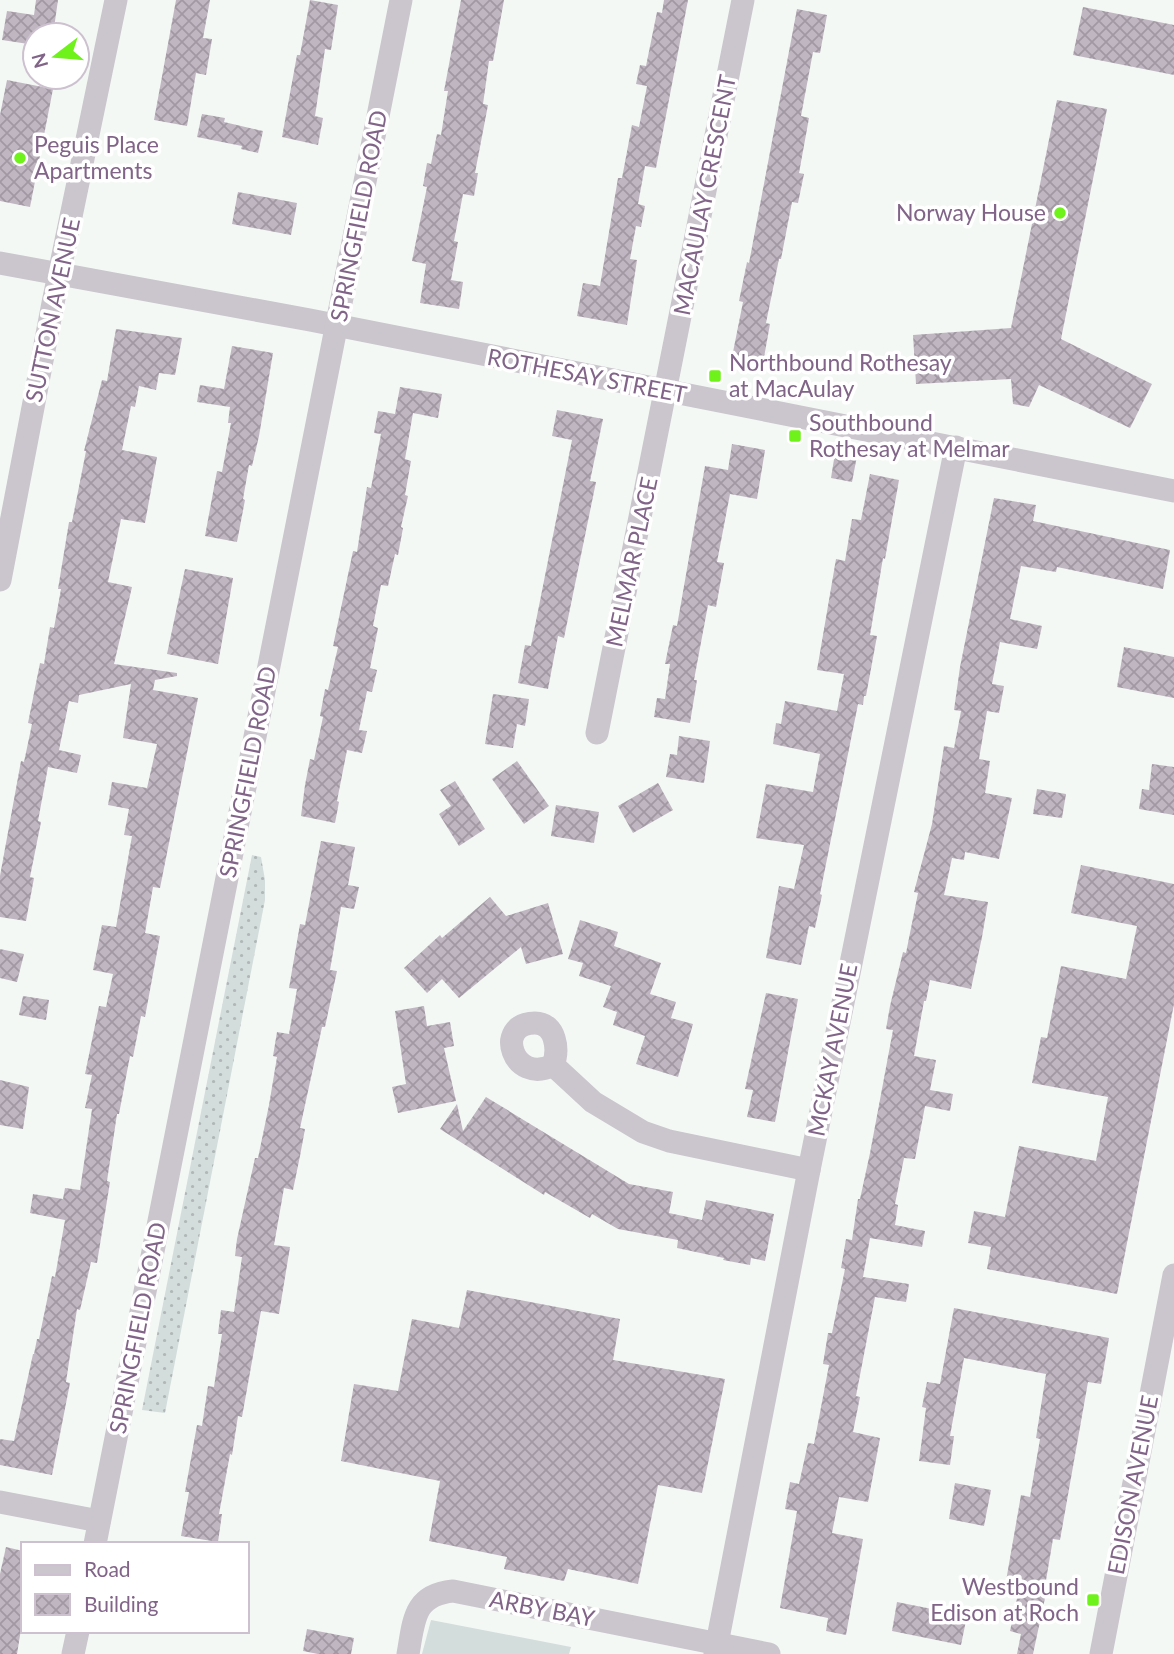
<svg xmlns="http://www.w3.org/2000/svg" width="1174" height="1654" viewBox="0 0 1174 1654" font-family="Lato,sans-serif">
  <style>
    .grass { fill: url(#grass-dots) }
    .green { fill: #d3dddc }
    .building { fill: url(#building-cross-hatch) }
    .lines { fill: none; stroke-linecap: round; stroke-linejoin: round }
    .minor { stroke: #cbc5cd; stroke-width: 23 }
    .poi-dot { fill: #6ff11b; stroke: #fff; stroke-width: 2.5 }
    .labels { text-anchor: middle; stroke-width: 7; stroke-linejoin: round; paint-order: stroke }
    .poi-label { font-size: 23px; fill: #816488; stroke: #fff; text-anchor: start }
    .street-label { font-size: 23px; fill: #816488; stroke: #fff }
  </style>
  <defs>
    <pattern id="grass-dots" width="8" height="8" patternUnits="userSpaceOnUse" patternTransform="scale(1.75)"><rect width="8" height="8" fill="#d3dddc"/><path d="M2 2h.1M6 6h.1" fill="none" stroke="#b1b7b8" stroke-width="1.8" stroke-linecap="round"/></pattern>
    <pattern id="building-cross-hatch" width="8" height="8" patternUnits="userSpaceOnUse" patternTransform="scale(1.75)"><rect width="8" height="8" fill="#c0b6c2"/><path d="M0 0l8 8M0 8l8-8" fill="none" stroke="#a198a3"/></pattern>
  </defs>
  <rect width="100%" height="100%" fill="#f4f8f5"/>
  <polygon class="grass" points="252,855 261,857 265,880 265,900 165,1413 142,1410"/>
  <polygon class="green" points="431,1620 571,1647 569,1654 422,1654"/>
  <g class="building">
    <polygon points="36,0 58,0 53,35 35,35 35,45 2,40 7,11 34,15"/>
    <polygon points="176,0 210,0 203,38 212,39 206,75 196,73 187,126 154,120"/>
    <polygon points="310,0 338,5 331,50 325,49 315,116 323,118 318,145 282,137 297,55 300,55"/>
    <polygon points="461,0 504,0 493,61 489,61 483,104 488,105 475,173 478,173 474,196 463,194 454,241 458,242 451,280 463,282 459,309 420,303 426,264 412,261 427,187 423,186 427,163 431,164 437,134 441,135 448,91 444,91"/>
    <polygon points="664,0 688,0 656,168 645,166 638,204 645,206 641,227 636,226 630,259 637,260 627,325 577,316 583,283 600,286 618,178 622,178 632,125 639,127 647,86 636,84 640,65 646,66 657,12 662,13"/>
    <polygon points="1083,7 1174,25 1174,75 1073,55"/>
    <polygon points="797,9 827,15 820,53 813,52 801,116 809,118 799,173 804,174 798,203 792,202 781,259 779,259 766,323 770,324 763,363 732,357 743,302 739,301 747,262 749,263"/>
    <polygon points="7,80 53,89 30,207 0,201 0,115"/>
    <polygon points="1057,100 1107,109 1061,339 1152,384 1130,428 1039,385 1029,407 1013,404 1011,379 916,384 913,335 1011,328"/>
    <polygon points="202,114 225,118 224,122 263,131 258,153 241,149 242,146 197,137"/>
    <polygon points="238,192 297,203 291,235 232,224"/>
    <polygon points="116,329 182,338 175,375 159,373 156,390 139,386 135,407 131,406 122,450 157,457 145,523 121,519 108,582 132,587 114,664 177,673 177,676 155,680 153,690 198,698 160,888 153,887 145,933 160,936 145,1017 141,1016 133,1057 130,1056 119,1114 117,1114 107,1181 110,1182 97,1263 91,1262 80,1310 77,1309 66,1382 70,1383 52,1475 0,1465 0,1439 14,1441 33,1354 34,1354 37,1339 39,1339 52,1276 55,1277 65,1220 30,1213 33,1194 63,1199 65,1188 80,1190 85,1156 92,1109 85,1108 92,1075 85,1074 99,1006 106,1007 113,974 93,970 102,925 116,927 132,836 124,835 129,809 108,805 112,782 147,788 157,744 123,738 131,684 79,695 78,703 69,701 59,750 81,755 77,773 48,767 38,821 41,822 30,877 34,878 26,921 0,917 0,876 21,761 24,762 32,724 28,723 40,663 44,664 50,627 54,628 61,589 58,589 69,522 72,522 86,451 84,451 102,380 107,381"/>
    <polygon points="232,346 273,353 259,436 252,466 249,465 243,499 245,500 237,542 205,536 217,471 222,472 231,423 228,423 230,407 197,402 200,385 224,389"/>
    <polygon points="400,387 442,394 438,418 413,413 405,459 411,461 405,495 408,496 401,527 403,528 398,555 395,554 388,586 381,585 373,626 378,628 370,668 377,670 372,692 367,691 359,730 367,731 362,753 347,750 337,801 339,802 335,823 301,816 305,785 310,759 314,760 323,717 320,716 325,689 328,690 338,647 333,646 353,551 357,552 367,487 371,488 381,434 374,433 378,411 395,414"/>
    <polygon points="557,410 603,419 590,481 596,482 564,638 558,636 548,689 518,683 525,645 531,646 572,440 552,436"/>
    <polygon points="732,444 765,450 757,499 730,494 717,562 724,563 716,607 708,605 694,680 697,680 690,723 654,717 657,698 665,699 670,664 665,664 673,625 677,626 705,466 728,470"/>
    <polygon points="835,453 857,456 852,482 831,478"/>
    <polygon points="870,474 899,480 885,559 883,558 870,635 877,636 866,696 864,696 863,705 858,704 820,894 822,895 815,928 809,926 801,965 766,958 779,886 794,889 804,845 756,838 766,784 813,792 820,754 773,744 776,723 781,724 785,701 837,711 844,674 817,670 836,559 845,561 852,519 861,520"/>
    <polygon points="994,498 1036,505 1033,521 1170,550 1163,589 1057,567 1056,572 1021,566 1010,619 1042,626 1037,649 1000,642 992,684 1004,686 999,713 987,711 979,759 990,761 985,793 1012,798 999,859 965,852 964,860 952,858 944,895 988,902 982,937 971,989 930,980 926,1001 924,1001 914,1056 936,1060 930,1090 953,1094 950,1111 925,1106 915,1159 904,1158 895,1204 898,1205 895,1225 925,1231 922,1247 870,1238 863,1277 909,1284 906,1302 875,1297 856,1396 860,1397 853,1432 880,1438 868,1502 839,1497 832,1533 863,1539 846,1635 826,1631 828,1618 780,1608 797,1511 785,1509 790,1482 799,1484 808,1443 814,1444 829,1365 823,1364 828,1333 832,1333 845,1269 841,1268 846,1239 852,1240 858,1199 860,1199 870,1153 893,1030 886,1029 890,1006 903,952 906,953 918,893 914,892 932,824 944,746 954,748 961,711 954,710 960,667"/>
    <polygon points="185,569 233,578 218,664 167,654"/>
    <polygon points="1124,647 1174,657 1174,698 1117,687"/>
    <polygon points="493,694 529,699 525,726 517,724 513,748 485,744"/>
    <polygon points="679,736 710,741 704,783 666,777 670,754 677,755"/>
    <polygon points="517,761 549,806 524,824 492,779"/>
    <polygon points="1152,764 1174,767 1174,815 1139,809 1142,789 1149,790"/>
    <polygon points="455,781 485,829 459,846 439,814 451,806 440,790"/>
    <polygon points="658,783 673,810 633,833 618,806"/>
    <polygon points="1037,789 1066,794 1062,818 1033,814"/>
    <polygon points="556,805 599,812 594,843 551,836"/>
    <polygon points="321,841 355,847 348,885 359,887 354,909 341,907 330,970 337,971 325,1027 322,1027 300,1128 305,1129 300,1156 293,1190 284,1188 274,1245 290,1247 279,1314 261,1311 242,1417 238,1416 232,1455 230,1454 219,1514 222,1514 218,1542 181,1536 189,1492 185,1492 197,1425 202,1426 208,1386 214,1387 222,1334 218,1334 221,1310 234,1312 242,1257 235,1256 237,1239 255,1158 258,1158 269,1105 277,1057 273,1056 277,1032 289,1034 297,989 289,988 300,924 305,925"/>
    <polygon points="1081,865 1174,884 1174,1004 1117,1294 987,1269 991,1247 968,1243 974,1211 1005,1217 1019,1146 1096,1161 1108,1097 1032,1083 1041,1037 1047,1038 1061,966 1126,979 1137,926 1071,913"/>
    <polygon points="490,897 506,916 548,903 563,954 526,964 521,947 459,998 442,979 427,993 404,968 440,935 442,938"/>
    <polygon points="580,920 618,932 614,946 661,963 650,994 676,1002 671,1018 693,1024 678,1077 636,1064 645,1036 613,1025 617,1012 603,1007 611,986 579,976 583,963 568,959"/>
    <polygon points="0,949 24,954 17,982 0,978"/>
    <polygon points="766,993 798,999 775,1122 747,1117 753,1090 745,1089"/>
    <polygon points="23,996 49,1000 46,1020 19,1015"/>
    <polygon points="424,1006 427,1026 450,1022 454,1046 444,1048 456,1101 398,1113 392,1087 406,1084 395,1011"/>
    <polygon points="0,1080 29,1087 23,1129 0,1125"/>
    <polygon points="486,1097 629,1184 673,1192 669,1213 702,1220 706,1200 774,1214 765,1261 751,1258 750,1265 723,1260 724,1258 677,1248 678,1240 618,1229 592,1214 590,1218 545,1192 544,1195 440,1129 457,1104 463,1131"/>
    <polygon points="467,1290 620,1319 613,1360 725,1379 702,1493 658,1485 638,1584 568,1569 564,1581 504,1569 507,1557 429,1541 440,1481 341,1461 354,1384 398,1391 412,1319 459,1328"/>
    <polygon points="954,1308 1109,1338 1101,1384 1088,1382 1060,1540 1053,1539 1043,1598 1045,1598 1033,1654 1017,1654 1021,1634 1010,1631 1020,1584 1006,1581 1021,1495 1030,1497 1040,1439 1036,1438 1046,1374 964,1358 950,1436 954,1436 950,1465 919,1461 926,1408 922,1407 927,1382 940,1384"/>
    <polygon points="955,1483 991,1490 984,1526 949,1519"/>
    <polygon points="6,1547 23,1551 23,1617 17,1654 0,1654 0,1574"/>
    <polygon points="897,1602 967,1616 961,1645 892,1631"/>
    <polygon points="307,1629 354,1638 351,1654 318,1654 303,1651"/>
  </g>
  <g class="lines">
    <g class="minor">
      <polyline points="0,263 310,320 1174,491"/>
      <polyline points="0,580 53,303 116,0"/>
      <polyline points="597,733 743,0"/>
      <path d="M 553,1065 C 559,1050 556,1023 535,1023 C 493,1023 513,1086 553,1065 L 593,1102 L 643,1132 L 669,1141 L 809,1170"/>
      <polyline points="0,1502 99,1521"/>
      <polyline points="95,1544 401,0"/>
      <polyline points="73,1654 78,1631"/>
      <path d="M 408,1654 C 414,1621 413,1595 453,1591 L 769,1654"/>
      <polyline points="715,1654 809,1170 956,447"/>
      <polyline points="1101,1654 1174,1275"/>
    </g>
  </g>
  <g class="poi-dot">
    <circle cx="20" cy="158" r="7"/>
    <circle cx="1060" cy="213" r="7"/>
    <rect x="708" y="369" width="14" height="14" rx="3.5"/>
    <rect x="788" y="429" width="14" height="14" rx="3.5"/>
    <rect x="1086" y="1593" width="14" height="14" rx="3.5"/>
  </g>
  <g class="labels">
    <g class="poi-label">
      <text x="34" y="153">Peguis Place<tspan x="34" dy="26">Apartments</tspan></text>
      <text x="1046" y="221" text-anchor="end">Norway House</text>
      <text x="729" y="371">Northbound Rothesay<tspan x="729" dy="26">at MacAulay</tspan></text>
      <text x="809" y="431">Southbound<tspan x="809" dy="26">Rothesay at Melmar</tspan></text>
      <text x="1079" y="1595" text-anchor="end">Westbound<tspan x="1079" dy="26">Edison at Roch</tspan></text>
    </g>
    <g class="street-label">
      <text transform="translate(705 195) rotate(-79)" y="8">MACAULAY CRESCENT</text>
      <text transform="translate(359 216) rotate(-79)" y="8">SPRINGFIELD ROAD</text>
      <text transform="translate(53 310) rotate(-78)" y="8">SUTTON AVENUE</text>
      <text transform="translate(587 376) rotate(11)" y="8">ROTHESAY STREET</text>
      <text transform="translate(632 562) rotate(-78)" y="8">MELMAR PLACE</text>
      <text transform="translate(248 772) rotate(-79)" y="8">SPRINGFIELD ROAD</text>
      <text transform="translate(833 1050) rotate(-79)" y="8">MCKAY AVENUE</text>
      <text transform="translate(138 1328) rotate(-79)" y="8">SPRINGFIELD ROAD</text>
      <text transform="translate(1133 1485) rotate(-79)" y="8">EDISON AVENUE</text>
      <text transform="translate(542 1609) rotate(11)" y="8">ARBY BAY</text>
    </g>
  </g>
  <rect x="21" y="1542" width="228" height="91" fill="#ffffff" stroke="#cdc1cf" stroke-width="2"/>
  <rect x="35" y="1565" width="35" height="10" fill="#cbc5cd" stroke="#cdc1cf" stroke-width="2"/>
  <text x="84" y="1577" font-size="21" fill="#816488">Road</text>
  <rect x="35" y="1594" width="35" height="21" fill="url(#building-cross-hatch)" stroke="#cdc1cf" stroke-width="2"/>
  <text x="84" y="1612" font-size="21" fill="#816488">Building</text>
  <g transform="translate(56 56) rotate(254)"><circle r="33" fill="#ffffff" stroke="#cdc1cf" stroke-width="2"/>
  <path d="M0-5L12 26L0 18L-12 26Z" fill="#6ff11b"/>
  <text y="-10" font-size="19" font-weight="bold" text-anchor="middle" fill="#816488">N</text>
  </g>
</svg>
